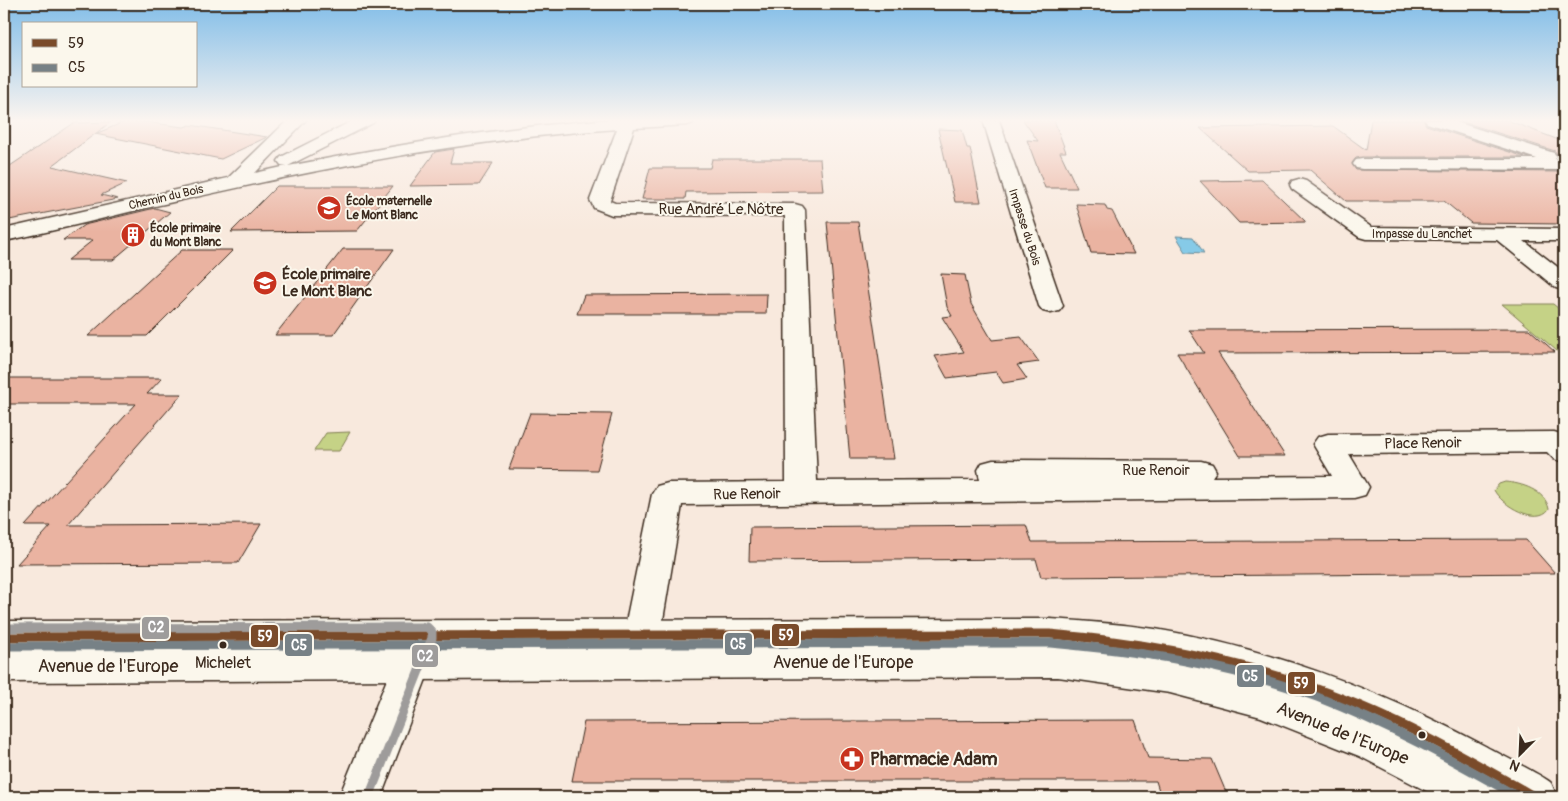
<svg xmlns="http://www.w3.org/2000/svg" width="1568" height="801" viewBox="0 0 1568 801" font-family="Pangolin,sans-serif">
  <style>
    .green { fill: #c5d286; stroke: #807e52 }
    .water { fill: #86cae7; stroke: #688a97 }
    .building { fill: #eab3a1; stroke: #3b2a1e }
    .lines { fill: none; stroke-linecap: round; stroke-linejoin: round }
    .minor-casing { stroke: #3b2a1e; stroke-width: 3 }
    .tertiary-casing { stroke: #3b2a1e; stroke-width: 3 }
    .minor { fill: #fbf7ec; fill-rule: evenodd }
    .tertiary { fill: #fbf7ec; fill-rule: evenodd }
    .bus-1-casing { stroke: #fbf7ec; stroke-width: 12 }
    .bus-2-casing { stroke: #fbf7ec; stroke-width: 12 }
    .bus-3-casing { stroke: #fbf7ec; stroke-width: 12 }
    .bus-1 { stroke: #7a4b2a; stroke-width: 9 }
    .bus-2 { stroke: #778186; stroke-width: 9 }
    .bus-3 { stroke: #9e9c9b; stroke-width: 9 }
    .bus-dot { fill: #3b2a1e; stroke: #fbf7ec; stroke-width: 2 }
    .labels { text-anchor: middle; stroke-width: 4; stroke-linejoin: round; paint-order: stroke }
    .far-street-label { font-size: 12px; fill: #3b2a1e; stroke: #fbf7ec }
    .far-poi-label { font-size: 12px; font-weight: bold; fill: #3b2a1e; stroke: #fbf7ec; text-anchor: start }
    .street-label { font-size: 15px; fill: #3b2a1e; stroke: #fbf7ec }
    .poi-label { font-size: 15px; font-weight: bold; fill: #3b2a1e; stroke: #fbf7ec; text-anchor: start }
    .near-bus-label { font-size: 16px; fill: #3b2a1e; stroke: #fbf7ec }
    .near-street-label { font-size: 18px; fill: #3b2a1e; stroke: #fbf7ec }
    .near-poi-label { font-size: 18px; font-weight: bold; fill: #3b2a1e; stroke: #fbf7ec; text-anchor: start }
    .line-badge { stroke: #fbf7ec; stroke-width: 2 }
    .badge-label { font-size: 14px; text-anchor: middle; font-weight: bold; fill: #fff }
  </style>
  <rect width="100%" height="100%" fill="#f8e9dd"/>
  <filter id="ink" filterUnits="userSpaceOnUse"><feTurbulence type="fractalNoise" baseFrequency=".02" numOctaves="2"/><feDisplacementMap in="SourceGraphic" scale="10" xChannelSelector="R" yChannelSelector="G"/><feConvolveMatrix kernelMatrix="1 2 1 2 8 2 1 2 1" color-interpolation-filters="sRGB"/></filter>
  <g filter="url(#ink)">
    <g class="green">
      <polygon points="1502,304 1553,304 1564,313 1564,357"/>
      <polygon points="350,432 339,451 314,451 326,433"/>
      <path d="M 1505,482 C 1521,483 1545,490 1549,509 C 1537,526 1501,505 1494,490 L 1499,484 Z"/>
    </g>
    <polygon class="water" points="1176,236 1193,237 1204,253 1186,252"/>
    <g class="building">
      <polygon points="129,120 184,127 190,125 267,137 221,159 95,134"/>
      <polygon points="1023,120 1054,120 1066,152 1060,152 1077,188 1045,188 1027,140 1038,141"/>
      <polygon points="1371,120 1423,120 1426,125 1525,157 1362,157 1356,158 1352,163 1356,170 1564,172 1564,224 1471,223 1444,201 1346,201 1310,170 1248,171 1200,128 1333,126 1366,150"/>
      <polygon points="1457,120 1507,120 1564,142 1564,158 1559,158 1555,151"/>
      <polygon points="111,122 52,166 127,183 101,195 118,199 4,221 4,170 74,123"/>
      <polygon points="938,129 962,130 967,148 970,148 981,202 955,202"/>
      <polygon points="454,149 450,163 493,163 479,185 410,186 435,152"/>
      <polygon points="712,159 820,159 823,191 686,192 685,199 642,199 650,168 710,168"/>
      <polygon points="1262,180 1306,222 1239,223 1200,181"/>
      <polygon points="277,186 393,186 357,231 231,232"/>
      <polygon points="1076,204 1105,205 1107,210 1112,211 1134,254 1091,253"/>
      <polygon points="155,208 170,212 113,260 68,260 93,240 63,240 84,225"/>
      <polygon points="827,222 858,222 894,459 850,459"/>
      <polygon points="343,249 394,249 333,335 275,335"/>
      <polygon points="182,250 233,250 147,336 88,336"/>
      <polygon points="941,274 965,275 971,304 992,340 1021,337 1039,362 1017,365 1027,379 1003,383 996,372 947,378 935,356 964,352 942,317 952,316 947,307"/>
      <polygon points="767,294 766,314 577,314 584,295"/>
      <polygon points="1529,329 1555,352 1218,353 1285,456 1240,456 1177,353 1204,353 1189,330"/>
      <polygon points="4,378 162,378 147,394 182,394 68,525 261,524 238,563 17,564 51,526 25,526 136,404 4,404"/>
      <polygon points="530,413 612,414 597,470 509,469"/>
      <polygon points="1026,525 1032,542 1526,540 1555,573 1041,577 1036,559 749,561 750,527"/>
      <polygon points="1135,720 1148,758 1212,759 1228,797 1161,797 1156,781 572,781 584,722"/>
    </g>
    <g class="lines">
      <defs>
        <g id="minor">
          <path d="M 288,120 L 306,120 L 255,173 L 287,166 L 281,165 L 278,161 L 281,157 L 354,120 L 375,120 L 373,123 L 288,166 C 391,146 495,128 600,120 C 631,118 664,120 695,120 L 693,123 L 687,125 L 634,128 L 610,201 L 615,203 L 795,204 L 802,206 L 805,210 L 817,481 L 980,480 L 978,470 L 982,463 L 993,460 L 1201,461 L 1212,464 L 1216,471 L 1212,477 L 1332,476 L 1313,444 L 1318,437 L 1328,434 L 1554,432 L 1564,435 L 1564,462 L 1554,459 L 1547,452 L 1349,454 L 1369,487 L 1365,495 L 1354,498 L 682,505 L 657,656 L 651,667 L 638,672 L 625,667 L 619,656 L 652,494 L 657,486 L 668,483 L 786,482 L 785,216 L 612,215 L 594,208 L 590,200 L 617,129 C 467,139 319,169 173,202 C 117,214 60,230 4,241 L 4,229 L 228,178 Z"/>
          <polygon points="983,120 999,120 1063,306 1059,311 1051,313 1043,311 1039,306"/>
          <polygon points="1425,120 1450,120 1554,153 1557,157 1555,159 1564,160 1564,170 1362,169 1356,168 1353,164 1356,160 1362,159 1537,159 1427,123"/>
          <polygon points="1299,179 1306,181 1371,227 1564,229 1564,241 1524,241 1564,272 1564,290 1556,288 1497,240 1366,239 1359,237 1292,189 1290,185 1292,181"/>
          <polygon points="420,629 433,634 439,645 381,797 339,797 401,645 407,634"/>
        </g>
        <path id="tertiary" d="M 1050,619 C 1085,621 1120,624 1155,629 C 1271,648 1381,691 1485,746 C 1495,752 1546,777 1551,783 C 1553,787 1555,793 1557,797 L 1438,797 L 1359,756 L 1261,717 L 1170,693 L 1058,677 L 4,682 L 4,621 Z"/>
      </defs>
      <use href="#minor" class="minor-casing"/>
      <use href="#tertiary" class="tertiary-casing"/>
      <use href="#minor" class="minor"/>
      <use href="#tertiary" class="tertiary"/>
      <defs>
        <path id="bus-1" d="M 4,637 L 1050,634 C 1141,642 1231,658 1317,689 C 1394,716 1465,757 1535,797"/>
        <path id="bus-2" d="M 4,646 L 1050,643 C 1141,651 1232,665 1317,697 C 1387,724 1453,760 1518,797"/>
        <polyline id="bus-3" points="4,628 427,627 432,632 432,638 369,797"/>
      </defs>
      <use href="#bus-1" class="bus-1-casing"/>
      <use href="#bus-2" class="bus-2-casing"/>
      <use href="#bus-3" class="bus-3-casing"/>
      <use href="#bus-1" class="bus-1"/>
      <use href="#bus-2" class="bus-2"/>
      <use href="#bus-3" class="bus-3"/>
    </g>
  </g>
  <linearGradient id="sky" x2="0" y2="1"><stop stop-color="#81bde8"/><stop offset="0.52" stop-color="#fcf5f0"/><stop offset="1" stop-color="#fcf5f0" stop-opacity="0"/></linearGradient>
  <rect width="1568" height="232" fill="url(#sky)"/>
  <defs>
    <symbol id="school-disc" viewBox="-11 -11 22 22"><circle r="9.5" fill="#c8321e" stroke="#fbf7ec"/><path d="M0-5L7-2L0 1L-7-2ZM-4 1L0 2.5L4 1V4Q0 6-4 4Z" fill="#fff"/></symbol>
    <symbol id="building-disc" viewBox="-11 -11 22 22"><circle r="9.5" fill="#c8321e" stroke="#fbf7ec"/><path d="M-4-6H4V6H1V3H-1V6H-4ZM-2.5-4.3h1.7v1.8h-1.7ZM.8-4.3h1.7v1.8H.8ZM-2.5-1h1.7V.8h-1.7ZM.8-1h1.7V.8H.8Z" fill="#fff"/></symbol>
    <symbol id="pharmacy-disc" viewBox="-11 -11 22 22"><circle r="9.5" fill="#c8321e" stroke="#fbf7ec"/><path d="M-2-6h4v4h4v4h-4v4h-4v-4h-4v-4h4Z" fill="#fff"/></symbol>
  </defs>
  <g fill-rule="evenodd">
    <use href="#school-disc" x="315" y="194" width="28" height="28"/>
    <use href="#building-disc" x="119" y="221" width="28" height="28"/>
    <use href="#school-disc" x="251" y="269" width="28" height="28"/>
    <use href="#pharmacy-disc" x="838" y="745" width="28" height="28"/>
  </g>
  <g class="bus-dot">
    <circle cx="223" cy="645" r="4.5"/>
    <circle cx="1422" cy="735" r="4.5"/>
  </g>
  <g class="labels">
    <g class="far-street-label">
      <text transform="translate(166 197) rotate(-13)" y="4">Chemin du Bois</text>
      <text transform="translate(1025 227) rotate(72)" y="4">Impasse du Bois</text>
      <text x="1422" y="238">Impasse du Lanchet</text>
    </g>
    <g class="far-poi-label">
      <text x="346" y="205">École maternelle<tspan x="346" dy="14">Le Mont Blanc</tspan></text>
      <text x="150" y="232">École primaire<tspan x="150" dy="14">du Mont Blanc</tspan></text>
    </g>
    <g class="street-label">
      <text x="721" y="214">Rue André Le Nôtre</text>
      <text transform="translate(1423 443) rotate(-1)" y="5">Place Renoir</text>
      <text x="1156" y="475">Rue Renoir</text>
      <text transform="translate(747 494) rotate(-1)" y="5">Rue Renoir</text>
    </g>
    <g class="poi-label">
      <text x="282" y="279">École primaire<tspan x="282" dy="17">Le Mont Blanc</tspan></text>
    </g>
    <g class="near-bus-label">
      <text x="223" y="668">Michelet</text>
    </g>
    <g class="near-street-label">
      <text x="843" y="668">Avenue de l'Europe</text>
      <text x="108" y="672">Avenue de l'Europe</text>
      <text transform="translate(1343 733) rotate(22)" y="6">Avenue de l'Europe</text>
    </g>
    <g class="near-poi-label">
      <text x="870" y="765">Pharmacie Adam</text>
    </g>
  </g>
  <g class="line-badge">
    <rect x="141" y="616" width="29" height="24" rx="5" fill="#9e9c9b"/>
    <rect x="771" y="623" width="29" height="24" rx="5" fill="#7a4b2a"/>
    <rect x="250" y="624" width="29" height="24" rx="5" fill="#7a4b2a"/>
    <rect x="724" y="632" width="29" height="24" rx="5" fill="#778186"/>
    <rect x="284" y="633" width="29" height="24" rx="5" fill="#778186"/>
    <rect x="411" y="644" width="28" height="24" rx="5" fill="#9e9c9b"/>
    <rect x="1236" y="664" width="29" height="24" rx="5" fill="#778186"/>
    <rect x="1287" y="671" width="29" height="24" rx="5" fill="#7a4b2a"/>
  </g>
  <g class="badge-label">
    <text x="156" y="632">C2</text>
    <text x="786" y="640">59</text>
    <text x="265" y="641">59</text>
    <text x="738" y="649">C5</text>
    <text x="299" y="650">C5</text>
    <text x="425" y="661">C2</text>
    <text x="1250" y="681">C5</text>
    <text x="1301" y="688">59</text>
  </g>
  <rect width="1568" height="801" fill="none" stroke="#fbf7ec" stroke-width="20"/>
  <rect x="10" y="10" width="1548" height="781" fill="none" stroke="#3b2a1e" stroke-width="2" filter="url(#ink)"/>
  <rect x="22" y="22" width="175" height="65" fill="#fbf7ec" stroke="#aea59a"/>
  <rect x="32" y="39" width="25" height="8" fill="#7a4b2a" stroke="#aea59a"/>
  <text x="68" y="48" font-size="15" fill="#3b2a1e">59</text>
  <rect x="32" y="64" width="25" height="8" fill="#778186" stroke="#aea59a"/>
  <text x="68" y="72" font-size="15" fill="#3b2a1e">C5</text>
  <g transform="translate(1520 754) rotate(204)" stroke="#fbf7ec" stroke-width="4" paint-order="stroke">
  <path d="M0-4L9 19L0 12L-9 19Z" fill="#3b2a1e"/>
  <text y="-8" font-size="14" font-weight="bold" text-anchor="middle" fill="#3b2a1e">N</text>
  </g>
</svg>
